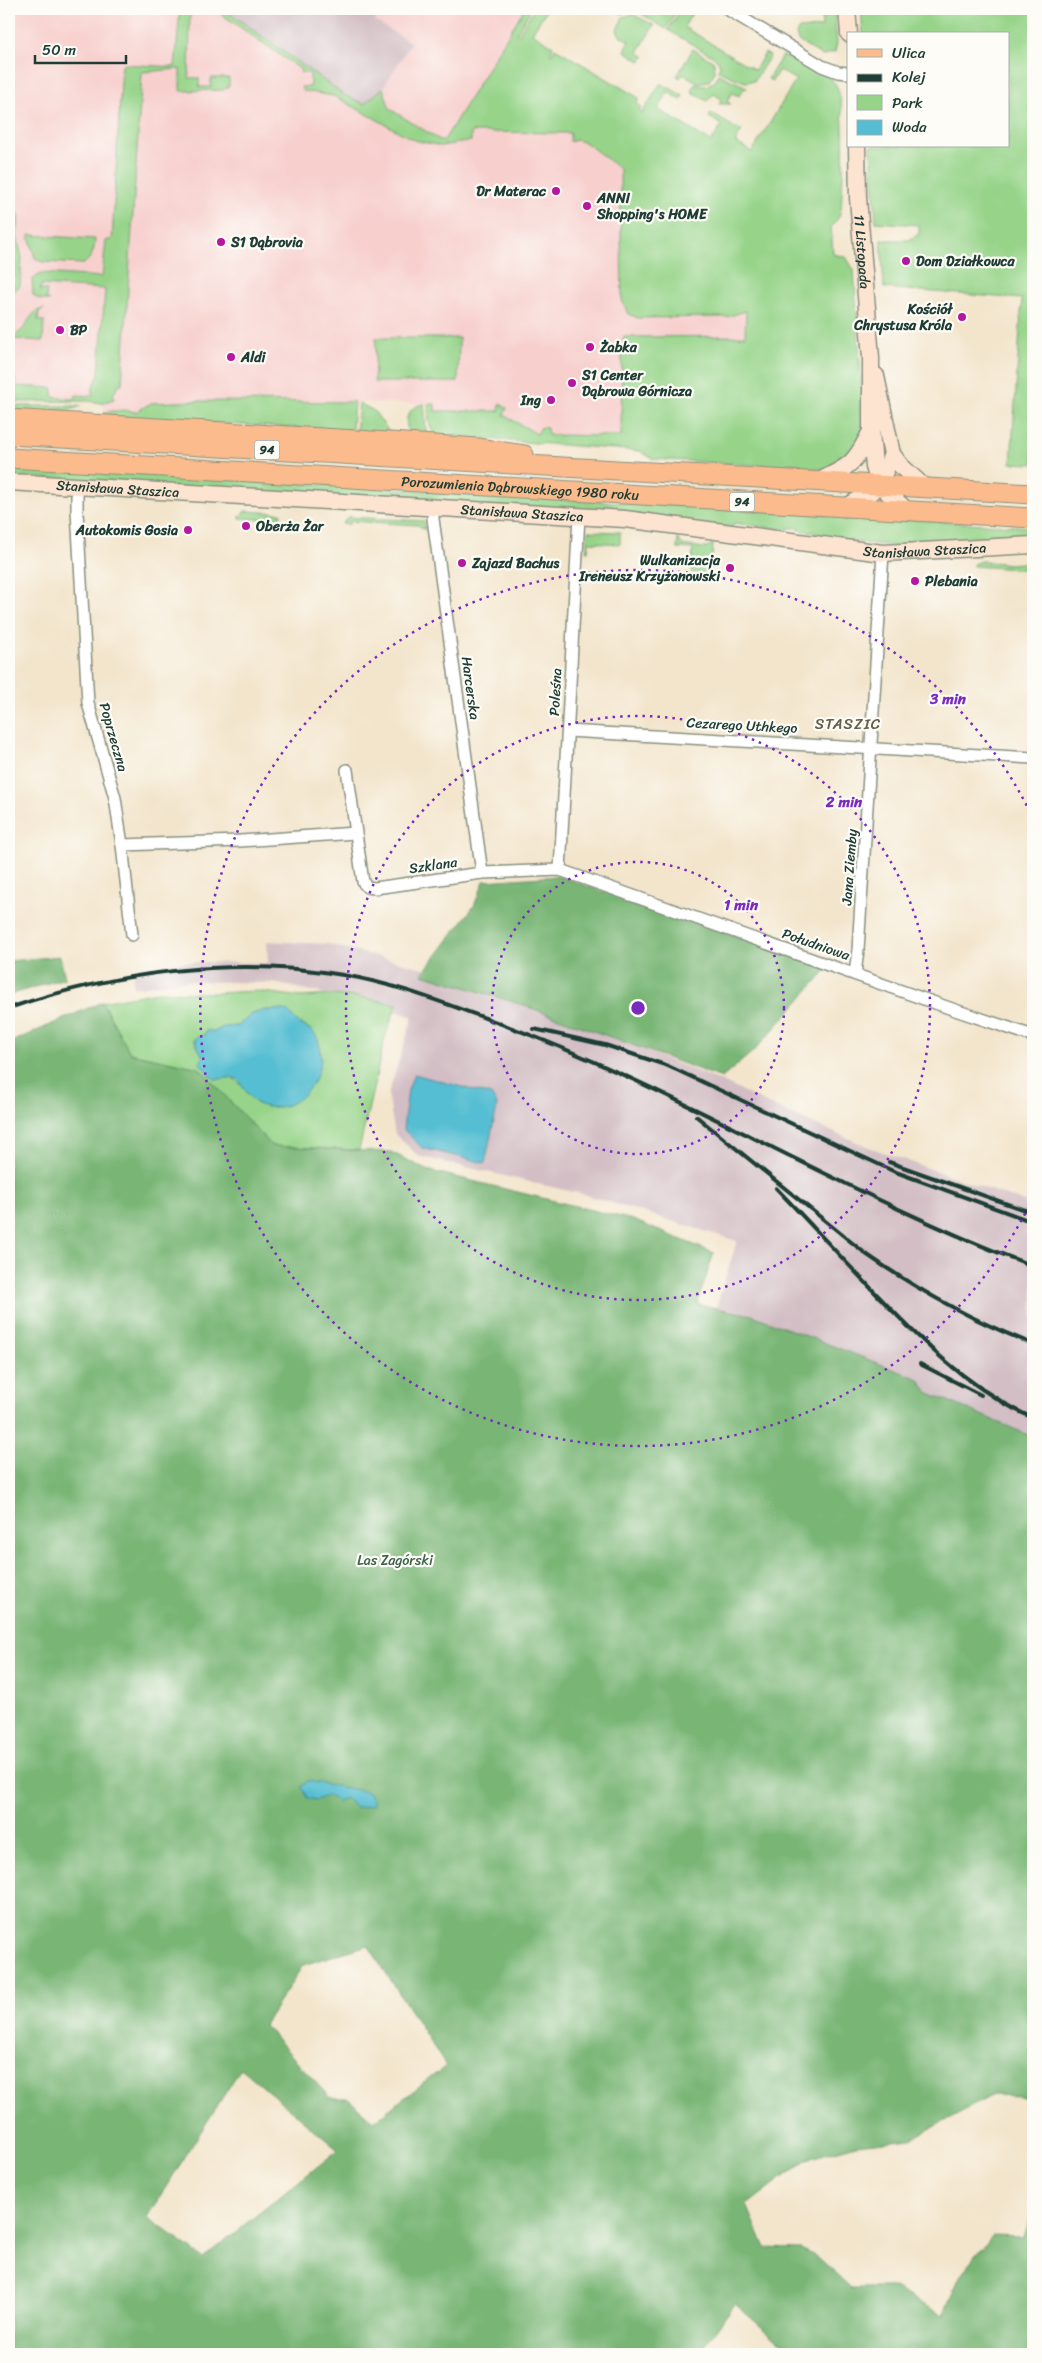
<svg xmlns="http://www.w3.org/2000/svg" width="1042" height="2363" viewBox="0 0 1042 2363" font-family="Sriracha,sans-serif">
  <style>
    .built { fill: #f7d0ce }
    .industrial { fill: #d2bec4 }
    .green { fill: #97d48a; stroke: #5b885f; fill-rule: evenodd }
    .forest { fill: #79b676; stroke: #4c7a55; fill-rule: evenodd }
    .water { fill: #55bed2; stroke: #3a7e83 }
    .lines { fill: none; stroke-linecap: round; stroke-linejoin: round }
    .street-casing { stroke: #899180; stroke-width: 14 }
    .secondary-casing { stroke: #899180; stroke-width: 19 }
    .primary-casing { stroke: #899180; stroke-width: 21 }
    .street { stroke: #fff; stroke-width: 11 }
    .secondary { stroke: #fde4d1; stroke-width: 16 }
    .primary { stroke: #fbbb8c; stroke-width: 19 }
    .rail { stroke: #1f3d34; stroke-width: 4 }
    .ring { fill: none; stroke: #7b2cbf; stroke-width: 2.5; stroke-dasharray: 2.5 5 }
    .poi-dot { fill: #b5179e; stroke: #fdfcf7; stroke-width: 2 }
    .labels { text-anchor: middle; stroke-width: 4.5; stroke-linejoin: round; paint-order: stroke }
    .shield { fill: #fdfcf7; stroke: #62766e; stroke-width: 1 }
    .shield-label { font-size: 12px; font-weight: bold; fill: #1f3d34 }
    .poi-label { font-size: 14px; font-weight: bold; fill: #1f3d34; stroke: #fdfcf7; text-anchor: start }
    .street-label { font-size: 14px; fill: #1f3d34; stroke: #fdfcf7 }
    .park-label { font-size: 14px; fill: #3d634a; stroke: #fdfcf7 }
    .neighbourhood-label { font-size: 15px; letter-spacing: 1px; fill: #63614c; stroke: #fdfcf7 }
    .centre { fill: #7b2cbf; stroke: #fdfcf7; stroke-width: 2.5 }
    .ring-label { font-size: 15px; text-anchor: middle; font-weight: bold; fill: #7b2cbf; stroke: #fdfcf7; stroke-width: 4.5; stroke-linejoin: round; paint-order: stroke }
  </style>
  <rect width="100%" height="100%" fill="#fdfcf7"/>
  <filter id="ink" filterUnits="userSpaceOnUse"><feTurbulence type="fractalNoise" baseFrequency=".02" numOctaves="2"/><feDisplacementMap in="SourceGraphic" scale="10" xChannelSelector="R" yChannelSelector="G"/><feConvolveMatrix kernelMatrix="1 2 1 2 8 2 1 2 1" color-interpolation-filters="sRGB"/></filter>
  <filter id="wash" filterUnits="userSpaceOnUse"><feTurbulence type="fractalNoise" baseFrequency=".0096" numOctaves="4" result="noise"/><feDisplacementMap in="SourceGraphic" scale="20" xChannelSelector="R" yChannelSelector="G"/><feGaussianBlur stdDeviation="1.12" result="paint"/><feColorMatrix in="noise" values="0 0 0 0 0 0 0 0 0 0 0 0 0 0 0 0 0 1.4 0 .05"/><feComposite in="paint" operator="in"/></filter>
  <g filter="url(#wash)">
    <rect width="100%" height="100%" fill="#f3e5cc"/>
    <polygon class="built" points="9,9 224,9 344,95 375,21 382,9 524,9 486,72 622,153 746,310 745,347 626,442 456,430 432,415 431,404 349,402 320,425 105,417 102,397 75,399 52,397 53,388 16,386 15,378 9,373"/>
    <g class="industrial">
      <polygon points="224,9 382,9 375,21 411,43 383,88 364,104 344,95"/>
      <polygon points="267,941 327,944 431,970 519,1001 716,1079 792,1115 871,1148 1033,1205 1033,1437 927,1392 919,1379 752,1315 716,1308 737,1241 586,1195 418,1156 395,1134 388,1095 413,1017 370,1003 273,983 183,981 133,988 133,970 181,962 268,963"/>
    </g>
    <g class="green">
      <polygon points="180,9 190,9 189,78 199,78 199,87 211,87 211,78 229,78 229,86 223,90 180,91 180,69 142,72 122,384 119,384 113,395 114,399 101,403 89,401 9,402 9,373 15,378 16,386 53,388 53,397 75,399 76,395 93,396 93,387 99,375 105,289 41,285 40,290 47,290 46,299 50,301 38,299 33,295 32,280 42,273 102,277 106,240 112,240 122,64 175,67"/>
      <path d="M 214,9 L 224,9 L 344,95 L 364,104 L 383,88 L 390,109 L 443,142 L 524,9 L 531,9 L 516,34 L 518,35 L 534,9 L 547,9 L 532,33 L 553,46 L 550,54 L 552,54 L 555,48 L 639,98 L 637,104 L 642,107 L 639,112 L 642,113 L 661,83 L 683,96 L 681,100 L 668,92 L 658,109 L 711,142 L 722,125 L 709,117 L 711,113 L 737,129 L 742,130 L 735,142 L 752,152 L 796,80 L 779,70 L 772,81 L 768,79 L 782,56 L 789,57 L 813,71 L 815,68 C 822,73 832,78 836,85 C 847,102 843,186 841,209 L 839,217 L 831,227 L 833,254 L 846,257 L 854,270 L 864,425 L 863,432 L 855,454 L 823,469 L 653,459 L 640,451 L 434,435 L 429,422 L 428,404 L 435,404 L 435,411 L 499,411 L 500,404 L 507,408 L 504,415 L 537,434 L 541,427 L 547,428 L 548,435 L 621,436 L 622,344 L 624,337 L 745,336 L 746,311 L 727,317 L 638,318 L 628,314 L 622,300 L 620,169 L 586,143 L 576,140 L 570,142 L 570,133 L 471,132 L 471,141 L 441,146 L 414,140 L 334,96 L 303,91 L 301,87 L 310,87 L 310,73 L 301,73 L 300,69 Z"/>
      <polygon points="617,9 652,9 665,16 669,9 678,9 666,29 640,13 629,10 621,14"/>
      <polygon points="681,9 694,10 684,27 755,70 765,53 770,56 754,81 745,82 718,71 720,65 717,59 668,30"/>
      <polygon points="834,9 837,43 835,52 823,56 798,41 796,34 799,29 822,27 821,10"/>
      <polygon points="861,9 1033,9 1033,464 1011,463 1022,299 884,288 881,240 909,240 919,234 919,225 876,222 871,146 1008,146 1008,34 863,34"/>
      <polygon points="632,14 654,25 638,52 645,57 640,61 625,51 629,41 620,36 617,30 623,17"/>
      <polygon points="693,49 714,62 715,72 709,81 699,83 683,74 680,78 677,76"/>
      <path d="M 718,74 L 747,87 L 746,89 L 744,88 L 739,96 L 732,93 L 727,102 L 731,104 L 719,104 L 721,99 L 714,94 L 707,101 L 693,93 L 692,88 L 695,84 C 709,89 705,84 715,82 Z"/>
      <polygon points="15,213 19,214 17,236 22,258 20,286 11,294 10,294 16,277 11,275"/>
      <path d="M 29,235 L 95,239 C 94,250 93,258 83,264 L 42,262 L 35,258 Z"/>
      <path d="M 44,309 L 39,311 L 38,320 L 44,321 L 43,341 L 11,339 C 15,336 20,332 24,328 C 30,319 32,311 44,309 Z"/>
      <polygon points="376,338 459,338 458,382 374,382"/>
      <polygon points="195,401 354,402 352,428 349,431 105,417 105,412 124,410 136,412 151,403"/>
      <polygon points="359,403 374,411 390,433 356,434"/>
      <path d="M 424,404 L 426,430 L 428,436 L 410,434 C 402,420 408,407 424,404 Z"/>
      <polygon points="9,406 81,406 58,415 9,414"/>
      <polygon points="9,466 1033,527 1033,538 896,546 817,538 817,533 799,530 799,528 788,528 788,530 734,523 733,527 9,476"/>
      <polygon points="245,511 281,513 280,520 239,518"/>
      <polygon points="348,517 424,521 425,530 418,525 350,521 350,524 342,524"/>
      <polygon points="588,531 620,532 620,544 589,542 588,551 586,551"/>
      <polygon points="678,539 682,545 705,548 713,544 711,574 691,572 693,549 677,548"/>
      <polygon points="981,561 1010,564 1033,562 1033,570 973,566 973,564"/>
      <path d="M 256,991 L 301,997 L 329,995 L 358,997 L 397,1004 L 385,1037 L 359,1150 L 272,1146 L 199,1068 L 130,1053 L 102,1002 L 158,992 L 214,993 ZM 266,1010 L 285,1010 L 292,1019 L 311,1030 L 258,1105 C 255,1101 237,1079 234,1079 C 227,1077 218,1077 210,1076 L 207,1069 L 202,1066 L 203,1057 L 194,1040 L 205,1034 L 206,1031 C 218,1033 227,1025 238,1026 L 252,1014 Z"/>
    </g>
    <g class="forest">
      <polygon points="558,876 829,967 756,1049 722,1078 523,1005 422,974 474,906 484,881"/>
      <polygon points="60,956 65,978 9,995 9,961"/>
      <path d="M 102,1002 L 130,1053 L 199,1068 L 272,1146 L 391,1152 L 427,1170 L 633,1220 L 714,1253 L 697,1304 L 752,1315 L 919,1379 L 927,1392 L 1033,1437 L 1033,2104 L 1021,2096 L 993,2095 L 911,2139 L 856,2145 L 807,2159 L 747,2205 L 765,2248 L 800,2249 L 819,2258 L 851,2288 L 894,2288 L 943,2315 L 961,2274 L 992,2236 L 1024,2237 L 1033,2208 L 1033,2354 L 804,2354 L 779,2342 L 735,2304 L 698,2354 L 9,2354 L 9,1043 ZM 368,1945 L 446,2066 L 374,2121 L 347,2098 L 330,2098 L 264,2025 L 303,1965 ZM 241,2068 L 338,2150 L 203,2258 L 147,2217 Z"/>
    </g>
    <g class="water">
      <path d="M 266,1010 C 272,1011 283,1008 288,1012 C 293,1016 293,1019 298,1023 C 305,1027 312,1029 316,1036 C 334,1069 299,1119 260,1105 C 251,1102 244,1087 238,1080 C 233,1075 221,1080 215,1079 C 209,1077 207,1070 202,1066 L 200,1063 L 203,1057 L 195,1041 L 195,1038 L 205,1034 L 207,1030 L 214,1032 L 223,1027 L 238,1026 L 252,1014 Z"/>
      <polygon points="414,1074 491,1095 497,1104 496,1111 485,1163 422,1148 403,1129 408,1090"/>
      <polygon points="308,1781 368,1792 373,1800 373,1805 356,1808 345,1798 337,1801 328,1796 315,1800 307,1798 301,1787"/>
    </g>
  </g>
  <g filter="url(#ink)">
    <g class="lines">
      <defs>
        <g id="street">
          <polyline points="727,9 822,66 838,72 848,73"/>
          <polyline points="77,486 77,511 88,703 115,798 122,845 132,935"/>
          <polyline points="433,507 433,519 482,873"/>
          <polyline points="568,731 1033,758"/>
          <polyline points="347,770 363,882 367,887 375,888 482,873 560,870 955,1010 1033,1036"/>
          <polyline points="122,845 240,841 355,833"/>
          <polyline points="560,870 579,516"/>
          <polyline points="855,974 858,950 883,553"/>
        </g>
        <g id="secondary">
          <polyline points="847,9 849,34"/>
          <path id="s1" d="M 857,146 L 858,198 L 871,358 L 871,431 L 874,467 L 880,485 L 907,511"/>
          <polyline points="876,376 892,454 901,466 924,487"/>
          <path id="s2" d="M 9,482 L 625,519 L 883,553 L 1033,545"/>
          <path d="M 817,482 C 850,466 854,465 871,431"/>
          <path d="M 844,508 C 877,491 879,488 892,454"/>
        </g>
        <g id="primary">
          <polyline points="9,419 406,443 478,448 524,455"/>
          <polyline points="9,435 1033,494"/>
          <path id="s3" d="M 9,458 L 1033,518"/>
        </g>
      </defs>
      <use href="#street" class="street-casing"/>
      <use href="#secondary" class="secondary-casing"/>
      <use href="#primary" class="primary-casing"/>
      <use href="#street" class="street"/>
      <use href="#secondary" class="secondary"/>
      <use href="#primary" class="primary"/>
      <g class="rail">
        <path d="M 9,1008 C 115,972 232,956 343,975 C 392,983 438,1001 485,1018 C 674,1085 845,1196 1033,1266"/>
        <polyline points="534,1029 605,1045 668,1066 893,1171 1033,1222"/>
        <path d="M 696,1116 L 866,1254 C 919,1291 973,1321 1033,1344"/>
        <polyline points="889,1162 1033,1213"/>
        <path d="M 776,1188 C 806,1219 835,1251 865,1282 C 915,1335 966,1388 1033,1418"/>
        <polyline points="920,1364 981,1395"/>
      </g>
    </g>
  </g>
  <g class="ring">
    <circle cx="638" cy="1008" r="146"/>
    <circle cx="638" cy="1008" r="292"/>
    <path d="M1032 1200A438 438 0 1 1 1032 816"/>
  </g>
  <g class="poi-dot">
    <circle cx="556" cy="191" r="5"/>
    <circle cx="587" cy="206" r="5"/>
    <circle cx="221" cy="242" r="5"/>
    <circle cx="906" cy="261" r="5"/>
    <circle cx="962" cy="317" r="5"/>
    <circle cx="60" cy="330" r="5"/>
    <circle cx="590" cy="347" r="5"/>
    <circle cx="231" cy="357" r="5"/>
    <circle cx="572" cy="383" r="5"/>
    <circle cx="551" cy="400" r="5"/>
    <circle cx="246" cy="526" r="5"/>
    <circle cx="188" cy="530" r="5"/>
    <circle cx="462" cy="563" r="5"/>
    <circle cx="730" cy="568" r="5"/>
    <circle cx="915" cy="581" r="5"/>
  </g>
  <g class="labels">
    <g class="shield">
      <rect x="254.5" y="440.5" width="25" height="19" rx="4"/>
      <rect x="729.5" y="492.5" width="25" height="19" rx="4"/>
    </g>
    <g class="shield-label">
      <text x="267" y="454">94</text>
      <text x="742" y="506">94</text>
    </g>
    <g class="poi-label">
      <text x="546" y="196" text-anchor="end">Dr Materac</text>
      <text x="597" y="203">ANNI<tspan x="597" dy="16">Shopping's HOME</tspan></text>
      <text x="231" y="247">S1 Dąbrovia</text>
      <text x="916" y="266">Dom Działkowca</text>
      <text x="952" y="314" text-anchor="end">Kościół<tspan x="952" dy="16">Chrystusa Króla</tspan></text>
      <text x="70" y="335">BP</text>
      <text x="600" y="352">Żabka</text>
      <text x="241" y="362">Aldi</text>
      <text x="582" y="380">S1 Center<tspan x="582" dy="16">Dąbrowa Górnicza</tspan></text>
      <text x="541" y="405" text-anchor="end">Ing</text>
      <text x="256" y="531">Oberża Żar</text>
      <text x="178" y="535" text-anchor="end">Autokomis Gosia</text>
      <text x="720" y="565" text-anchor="end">Wulkanizacja<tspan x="720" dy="16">Ireneusz Krzyżanowski</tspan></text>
      <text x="472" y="568">Zajazd Bachus</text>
      <text x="925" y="586">Plebania</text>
    </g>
    <g class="street-label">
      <text dy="5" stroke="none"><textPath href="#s1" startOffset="106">11 Listopada</textPath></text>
      <text dy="5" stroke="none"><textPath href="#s2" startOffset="109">Stanisława Staszica</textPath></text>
      <text dy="5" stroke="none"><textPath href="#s3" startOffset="512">Porozumienia Dąbrowskiego 1980 roku</textPath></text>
      <text dy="5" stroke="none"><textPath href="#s2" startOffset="514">Stanisława Staszica</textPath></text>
      <text dy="5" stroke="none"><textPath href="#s2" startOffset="919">Stanisława Staszica</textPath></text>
      <text transform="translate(471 688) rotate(82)" y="5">Harcerska</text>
      <text transform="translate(555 692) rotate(-87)" y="5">Poleśna</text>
      <text transform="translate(742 725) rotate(3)" y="5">Cezarego Uthkego</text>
      <text transform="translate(114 737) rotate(74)" y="5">Poprzeczna</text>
      <text transform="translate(433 865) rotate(-8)" y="5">Szklana</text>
      <text transform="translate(849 867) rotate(-86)" y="5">Jana Ziemby</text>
      <text transform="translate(816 944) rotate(19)" y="5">Południowa</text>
    </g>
    <g class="park-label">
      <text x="395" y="1565">Las Zagórski</text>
    </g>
    <g class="neighbourhood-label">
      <text x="848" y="729">STASZIC</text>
    </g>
  </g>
  <circle cx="638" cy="1008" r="8" class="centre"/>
  <g class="ring-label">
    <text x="948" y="704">3 min</text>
    <text x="844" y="807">2 min</text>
    <text x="741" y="910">1 min</text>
  </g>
  <rect width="1042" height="2363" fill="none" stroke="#fdfcf7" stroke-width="30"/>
  <rect x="847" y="32" width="162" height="115" fill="#fdfcf7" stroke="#a4b0a9"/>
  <rect x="857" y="49" width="25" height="8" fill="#fbbb8c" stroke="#a4b0a9"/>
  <text x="892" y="58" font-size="15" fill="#1f3d34">Ulica</text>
  <rect x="857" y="74" width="25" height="8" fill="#1f3d34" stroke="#a4b0a9"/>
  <text x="892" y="82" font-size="15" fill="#1f3d34">Kolej</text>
  <rect x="857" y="95" width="25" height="15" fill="#97d48a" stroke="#a4b0a9"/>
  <text x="892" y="108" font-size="15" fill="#1f3d34">Park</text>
  <rect x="857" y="120" width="25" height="15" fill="#55bed2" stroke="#a4b0a9"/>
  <text x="892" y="132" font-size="15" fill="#1f3d34">Woda</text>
  <path d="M35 55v8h91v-8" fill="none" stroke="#1f3d34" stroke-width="2.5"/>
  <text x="42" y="55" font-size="15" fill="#1f3d34" stroke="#fdfcf7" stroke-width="4" paint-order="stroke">50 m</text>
</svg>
